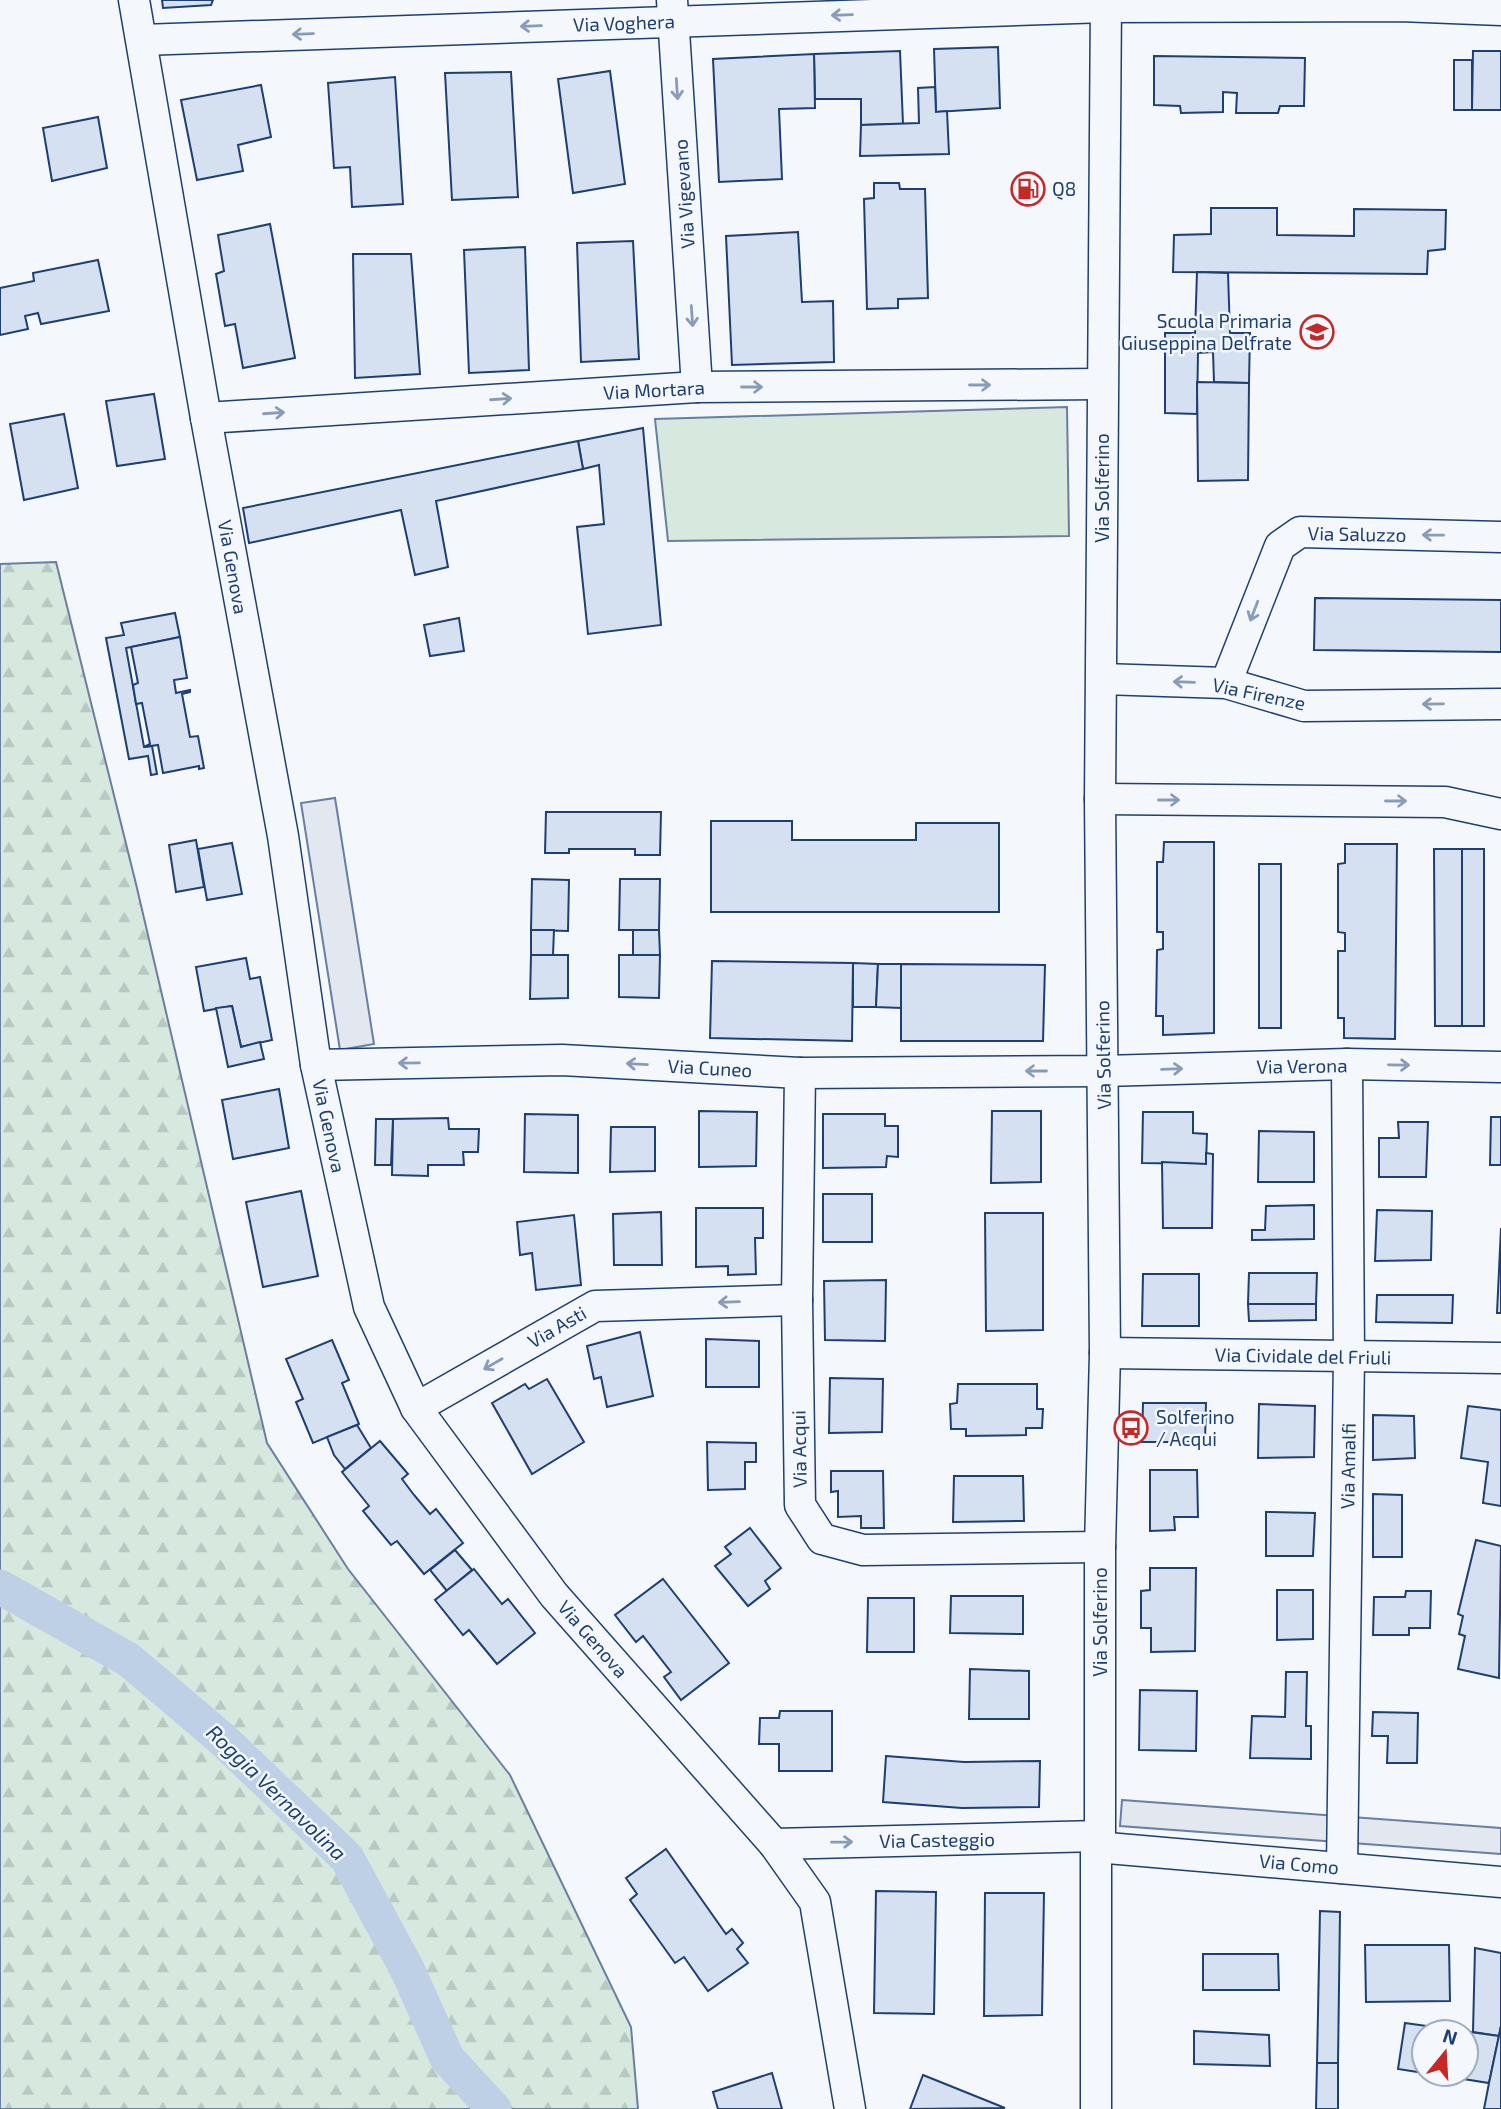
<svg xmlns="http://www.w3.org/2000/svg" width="1501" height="2109" viewBox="0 0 1501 2109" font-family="'Exo 2',sans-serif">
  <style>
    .green { fill: #d7e8df; stroke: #687fa3; stroke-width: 2 }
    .forest { fill: url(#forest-firs); stroke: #687fa3; stroke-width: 2 }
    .parking { fill: #e3e8f0; stroke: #687fa3; stroke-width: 2 }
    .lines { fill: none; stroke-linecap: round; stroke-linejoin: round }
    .canal { stroke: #bed0e5; stroke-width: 35 }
    .building { fill: #d5e0f0; stroke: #1d3f73; stroke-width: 2 }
    .street-casing { stroke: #1d3f73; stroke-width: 33 }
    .street { stroke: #f4f7fb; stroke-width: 30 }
    .oneway { stroke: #889bb7 }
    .labels { text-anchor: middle; stroke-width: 5; stroke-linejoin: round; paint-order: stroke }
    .street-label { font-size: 19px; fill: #1d3f73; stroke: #f4f7fb }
    .poi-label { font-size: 19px; fill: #1d3f73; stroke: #f4f7fb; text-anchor: start }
    .water-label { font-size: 21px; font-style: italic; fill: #1d3f73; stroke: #f4f7fb }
  </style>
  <defs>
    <pattern id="forest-firs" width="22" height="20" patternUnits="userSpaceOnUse" patternTransform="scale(1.75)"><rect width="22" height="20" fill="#d7e8df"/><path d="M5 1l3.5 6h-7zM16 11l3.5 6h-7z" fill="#b8c8c3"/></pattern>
  </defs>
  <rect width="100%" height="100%" fill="#f4f7fb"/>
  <polygon class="green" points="1067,407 1069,536 668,541 655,419"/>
  <polygon class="forest" points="56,562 136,884 267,1443 348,1569 510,1775 631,2027 638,2109 0,2109 0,564"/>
  <g class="parking">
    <polygon points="335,798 374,1044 340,1050 301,803"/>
    <polygon points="1122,1800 1501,1828 1501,1854 1120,1826"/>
  </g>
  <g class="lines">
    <polyline class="canal" points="0,1587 129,1660 221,1738 347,1858 407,1969 447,2058 494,2109"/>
  </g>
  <g class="building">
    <polygon points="162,0 213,0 211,5 163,8"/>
    <polygon points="998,47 1000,108 936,112 934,49"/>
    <polygon points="900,51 903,124 861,125 861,99 815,99 814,54"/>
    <polygon points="1473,51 1501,51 1501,110 1472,110"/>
    <polygon points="814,54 815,108 779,109 782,179 719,182 713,59"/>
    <polygon points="1154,56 1305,58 1304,106 1280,106 1278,113 1236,113 1237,93 1223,92 1223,112 1181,113 1180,106 1154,105"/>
    <rect x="1454" y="60" width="18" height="50"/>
    <polygon points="610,71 625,184 573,193 558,79"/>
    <polygon points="511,72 518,197 452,200 445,73"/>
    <polygon points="395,77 403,204 352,207 350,167 334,168 328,83"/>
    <polygon points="261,85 271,137 238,145 243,171 197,180 181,100"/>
    <polygon points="935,87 936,112 947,111 949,154 860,156 861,125 919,123 918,88"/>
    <polygon points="98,117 107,168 52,181 43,128"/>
    <polygon points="874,183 899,183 900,189 925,189 928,298 898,299 898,308 867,309 864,199 874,198"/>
    <polygon points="1211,208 1277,208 1277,235 1354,236 1354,209 1446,210 1445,249 1428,251 1427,274 1173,272 1174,235 1211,234"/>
    <polygon points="270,224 295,358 243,368 235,324 225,326 216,274 224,271 218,235"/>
    <polygon points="798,232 802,302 833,301 834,362 732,365 726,236"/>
    <polygon points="633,241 639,359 581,362 577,243"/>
    <polygon points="525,247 529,370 469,373 464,250"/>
    <polygon points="353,254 411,254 420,374 355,378"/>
    <polygon points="98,260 109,311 41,324 38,313 25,316 28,329 0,335 0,288 34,281 33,273"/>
    <polygon points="1197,272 1228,273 1230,333 1250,333 1249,383 1214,382 1213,352 1198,353 1197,414 1165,413 1165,333 1195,333"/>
    <polygon points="1197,382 1249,383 1248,480 1198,481"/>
    <polygon points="154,394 165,459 117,466 106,401"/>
    <polygon points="64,414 78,488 24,500 10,424"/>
    <polygon points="643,428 661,625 588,634 577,527 604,524 599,465 583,469 578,441"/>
    <polygon points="578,441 583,469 436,501 448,567 415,575 401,510 249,543 243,508"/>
    <polygon points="1315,598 1501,600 1501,652 1314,650"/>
    <polygon points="175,613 180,637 126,648 144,747 152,746 157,774 151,775 148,756 129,759 106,638 124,635 121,623"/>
    <polygon points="459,618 464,651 430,656 424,625"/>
    <polygon points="180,637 187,678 174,680 176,693 190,690 190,692 182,694 190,737 198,736 204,768 199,769 199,766 163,773 158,745 144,747 150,744 142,703 136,704 133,685 138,683 131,647"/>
    <polygon points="546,812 661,812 660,855 635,855 635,849 569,849 569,853 545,853"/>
    <polygon points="711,821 792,821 792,840 916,840 916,823 999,823 999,912 711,912"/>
    <polygon points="196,840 204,887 176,892 169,845"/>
    <polygon points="1164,842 1214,842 1214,1033 1163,1035 1163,1016 1156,1016 1157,950 1163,949 1163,932 1157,932 1157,862 1163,862"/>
    <polygon points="232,843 242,894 207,900 198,849"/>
    <polygon points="1345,844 1397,844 1395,1039 1344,1038 1344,1018 1338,1018 1338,951 1345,951 1345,933 1338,932 1338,864 1345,863"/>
    <polygon points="1434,849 1462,849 1462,1026 1435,1026"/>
    <rect x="1462" y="849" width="22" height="177"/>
    <rect x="1259" y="864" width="22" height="164"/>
    <polygon points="532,879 569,880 568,931 531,930"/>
    <polygon points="620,879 660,879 659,930 619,930"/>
    <polygon points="531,930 554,930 553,955 531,955"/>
    <polygon points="633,930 659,930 660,955 633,955"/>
    <polygon points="531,955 568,955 568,998 530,999"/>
    <polygon points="619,955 660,955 659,998 619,997"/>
    <polygon points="246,958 250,979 260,977 272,1040 241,1047 232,1006 204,1011 196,967"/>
    <polygon points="712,961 853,963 852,1041 710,1038"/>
    <polygon points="853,963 878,964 876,1007 853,1007"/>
    <polygon points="878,964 901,964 901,1008 876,1007"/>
    <polygon points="901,964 1045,965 1043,1041 901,1041"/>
    <polygon points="232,1006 241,1047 260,1042 264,1059 228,1067 216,1008"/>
    <polygon points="279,1089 289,1148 233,1159 222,1100"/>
    <polygon points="699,1111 757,1112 756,1166 699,1167"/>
    <polygon points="992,1111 1041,1111 1041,1182 991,1183"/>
    <polygon points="1143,1112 1193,1112 1193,1133 1207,1134 1206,1164 1142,1163"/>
    <polygon points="525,1114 578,1115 578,1173 524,1172"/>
    <polygon points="823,1114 885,1114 885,1126 898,1126 898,1157 887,1156 886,1167 823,1168"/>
    <polygon points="1491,1117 1501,1117 1501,1165 1490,1165"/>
    <polygon points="448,1118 449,1129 479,1129 478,1152 463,1152 464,1165 428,1165 428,1176 392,1175 393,1119"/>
    <polygon points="376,1119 393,1119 391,1165 375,1165"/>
    <polygon points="1398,1122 1428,1122 1426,1177 1379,1177 1379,1138 1399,1138"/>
    <polygon points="611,1127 655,1127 655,1171 610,1172"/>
    <polygon points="1259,1131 1314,1132 1314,1182 1258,1182"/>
    <polygon points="1206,1153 1213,1154 1212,1228 1163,1228 1162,1162 1206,1164"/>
    <polygon points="301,1191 318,1276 263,1287 246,1202"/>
    <rect x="823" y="1194" width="49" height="48"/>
    <polygon points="1314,1205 1314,1239 1252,1240 1252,1230 1265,1230 1266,1206"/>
    <polygon points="696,1208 763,1208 763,1238 755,1238 756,1274 728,1275 728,1266 696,1267"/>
    <polygon points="1377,1210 1432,1211 1431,1260 1375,1261"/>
    <polygon points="661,1212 662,1265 614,1265 613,1214"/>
    <polygon points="985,1213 1043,1213 1043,1330 986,1331"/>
    <polygon points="574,1215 581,1285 536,1290 532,1253 520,1255 517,1222"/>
    <polygon points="1501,1228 1501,1313 1497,1313"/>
    <polygon points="1249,1273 1317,1273 1316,1304 1248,1304"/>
    <polygon points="1143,1274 1199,1274 1199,1326 1142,1326"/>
    <polygon points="886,1280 885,1341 825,1340 824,1281"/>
    <polygon points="1377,1295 1453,1295 1452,1323 1376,1322"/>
    <polygon points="1248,1304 1316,1304 1316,1320 1249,1321"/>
    <polygon points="640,1332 653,1396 607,1407 601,1377 594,1379 587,1346"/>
    <polygon points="706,1339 759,1341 759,1387 706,1387"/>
    <polygon points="332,1340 349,1380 342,1383 359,1424 313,1443 296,1402 303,1399 286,1359"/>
    <polygon points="830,1378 883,1379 882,1432 829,1433"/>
    <polygon points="547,1379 584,1442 532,1474 492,1403 525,1384 529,1389"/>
    <polygon points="958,1384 1037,1384 1037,1409 1043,1409 1042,1428 1026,1428 1026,1435 966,1436 966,1429 951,1429 950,1404 957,1403"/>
    <polygon points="1143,1403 1206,1403 1205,1442 1142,1442"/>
    <polygon points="1259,1404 1315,1406 1314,1457 1258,1458"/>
    <polygon points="1468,1406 1501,1410 1501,1506 1483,1503 1488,1462 1461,1458"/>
    <polygon points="1373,1415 1414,1416 1415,1458 1373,1460"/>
    <polygon points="357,1425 371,1448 345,1469 334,1455 327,1437"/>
    <polygon points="380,1441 408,1474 402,1479 414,1495 430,1514 436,1509 463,1543 424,1574 397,1541 391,1545 363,1511 369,1506 342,1472"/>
    <polygon points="707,1442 756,1443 756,1462 745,1462 745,1489 708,1490"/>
    <polygon points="1150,1470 1197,1470 1198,1517 1174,1517 1175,1530 1150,1531"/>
    <polygon points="831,1471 883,1471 884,1528 861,1528 861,1516 838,1517 838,1491 831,1492"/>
    <polygon points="954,1476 1023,1476 1024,1521 953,1522"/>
    <polygon points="1373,1494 1402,1495 1402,1557 1373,1557"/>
    <polygon points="1266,1512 1315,1513 1313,1556 1266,1556"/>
    <polygon points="750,1528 781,1568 765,1581 770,1589 748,1606 715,1566 731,1554 725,1547"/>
    <polygon points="1476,1540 1501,1546 1499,1678 1458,1669 1465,1636 1459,1634 1463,1616 1458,1614"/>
    <polygon points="455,1550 472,1570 447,1591 430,1570"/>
    <polygon points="1150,1568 1196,1568 1195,1651 1151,1652 1151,1628 1141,1628 1141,1591 1150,1590"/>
    <polygon points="474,1569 502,1604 508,1599 535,1633 497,1664 469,1630 463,1635 435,1600"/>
    <polygon points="663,1579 729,1663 681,1700 664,1677 671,1672 643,1636 636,1642 615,1615"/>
    <polygon points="1277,1590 1313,1590 1313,1639 1277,1640"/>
    <polygon points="1406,1591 1431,1591 1430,1628 1409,1628 1409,1635 1373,1635 1374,1597 1405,1597"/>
    <polygon points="951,1596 1023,1596 1023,1634 950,1633"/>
    <polygon points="868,1598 914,1598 914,1652 867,1652"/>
    <polygon points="970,1669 1029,1671 1029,1719 969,1719"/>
    <polygon points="1286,1672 1307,1672 1306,1726 1311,1726 1311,1759 1250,1758 1252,1716 1285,1717"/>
    <polygon points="1140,1690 1197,1691 1196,1751 1139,1750"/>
    <polygon points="780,1711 832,1711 832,1771 779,1771 779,1744 759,1744 760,1718 779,1718"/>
    <polygon points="1373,1712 1418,1713 1417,1763 1387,1763 1388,1736 1372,1736"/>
    <polygon points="886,1756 964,1762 1040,1761 1039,1807 962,1808 883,1802"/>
    <polygon points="666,1849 726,1934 732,1929 743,1943 737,1949 748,1963 708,1991 684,1957 675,1963 630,1900 637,1894 626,1878"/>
    <polygon points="876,1891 936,1892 934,2014 874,2013"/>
    <polygon points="985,1893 1044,1893 1042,2015 984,2016"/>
    <polygon points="1320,1911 1340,1912 1338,2063 1317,2063"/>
    <polygon points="1365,1945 1449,1945 1450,2001 1366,2002"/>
    <polygon points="1475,1948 1501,1953 1501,2026 1499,2036 1473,2032"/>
    <polygon points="1203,1954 1278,1954 1279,1990 1203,1990"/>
    <polygon points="1405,2023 1499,2036 1489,2083 1432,2074 1466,2074 1466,2032 1424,2032 1424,2073 1398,2069"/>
    <polygon points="1501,2026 1501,2109 1484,2109 1489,2083"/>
    <polygon points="1194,2031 1269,2035 1270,2066 1194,2064"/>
    <polygon points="1317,2063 1338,2063 1338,2109 1316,2109"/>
    <polygon points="772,2073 782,2109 718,2109 713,2092"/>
    <polygon points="923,2075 1005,2108 910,2109"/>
  </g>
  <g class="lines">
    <defs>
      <g id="street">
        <polyline points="134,0 206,418 283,836 316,1065 369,1307 416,1408 554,1595 774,1844 815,1902 850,2109"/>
        <polyline points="672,0 697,387"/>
        <polyline points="142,40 1106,7 1400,6 1501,10"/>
        <polyline points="206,418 697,387 1102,384"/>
        <polyline points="1102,679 1226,683 1304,706 1501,704"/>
        <polyline points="1226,683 1280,546 1300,532 1501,537"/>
        <polyline points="1100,799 1445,802 1501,814"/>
        <polyline points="316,1065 562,1060 800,1073 1104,1071 1347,1064 1501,1067"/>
        <polyline points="800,1073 797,1300 800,1505 822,1539 863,1550 1100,1547"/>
        <polyline points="1105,1353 1501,1358"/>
        <polyline points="416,1408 595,1306 797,1300"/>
        <polyline points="774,1844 1100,1836"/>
        <polyline points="1096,1847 1501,1882"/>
        <polyline points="1342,1868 1349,1356 1347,1064"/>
        <polyline points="1096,2109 1096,1847 1100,1836 1100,1547 1105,1353 1100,799 1106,0"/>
      </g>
    </defs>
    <use href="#street" class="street-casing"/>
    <use href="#street" class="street"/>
  </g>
  <defs><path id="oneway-shaft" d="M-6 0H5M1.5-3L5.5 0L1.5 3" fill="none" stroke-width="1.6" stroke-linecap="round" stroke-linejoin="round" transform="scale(1.75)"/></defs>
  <g class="oneway">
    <use href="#oneway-shaft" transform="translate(842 15) rotate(178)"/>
    <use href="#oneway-shaft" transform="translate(531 26) rotate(178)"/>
    <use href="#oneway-shaft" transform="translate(303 34) rotate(178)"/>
    <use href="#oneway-shaft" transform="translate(677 89) rotate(86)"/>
    <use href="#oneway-shaft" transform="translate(692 316) rotate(86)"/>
    <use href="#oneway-shaft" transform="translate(980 385)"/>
    <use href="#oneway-shaft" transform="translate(752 387)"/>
    <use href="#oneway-shaft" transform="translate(501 399) rotate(-4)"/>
    <use href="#oneway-shaft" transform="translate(274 413) rotate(-4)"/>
    <use href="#oneway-shaft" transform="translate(1433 535) rotate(-179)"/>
    <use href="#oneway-shaft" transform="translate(1254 611) rotate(111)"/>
    <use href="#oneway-shaft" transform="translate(1184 682) rotate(-178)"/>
    <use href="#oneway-shaft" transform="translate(1433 704) rotate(179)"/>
    <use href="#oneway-shaft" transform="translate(1169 800)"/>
    <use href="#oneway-shaft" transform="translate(1396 801)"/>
    <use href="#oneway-shaft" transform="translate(409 1063) rotate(179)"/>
    <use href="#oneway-shaft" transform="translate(637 1064) rotate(-177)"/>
    <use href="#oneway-shaft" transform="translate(1399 1065) rotate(1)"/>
    <use href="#oneway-shaft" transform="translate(1172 1069) rotate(-2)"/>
    <use href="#oneway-shaft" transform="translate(1036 1071) rotate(180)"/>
    <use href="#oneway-shaft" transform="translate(729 1302) rotate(178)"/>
    <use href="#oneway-shaft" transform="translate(493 1364) rotate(150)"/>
    <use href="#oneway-shaft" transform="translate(842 1842) rotate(-1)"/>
  </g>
  <defs>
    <symbol id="fuel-ring" viewBox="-11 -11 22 22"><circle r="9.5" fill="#f4f7fb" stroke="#c62828" stroke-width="1.5"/><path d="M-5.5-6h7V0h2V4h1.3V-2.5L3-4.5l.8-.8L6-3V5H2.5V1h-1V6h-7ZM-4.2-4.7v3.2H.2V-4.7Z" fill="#c62828"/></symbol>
    <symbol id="school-ring" viewBox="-11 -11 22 22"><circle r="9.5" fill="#f4f7fb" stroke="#c62828" stroke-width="1.5"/><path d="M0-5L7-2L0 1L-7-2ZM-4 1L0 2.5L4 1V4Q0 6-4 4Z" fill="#c62828"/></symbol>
    <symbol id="bus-ring" viewBox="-11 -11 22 22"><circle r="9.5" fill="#f4f7fb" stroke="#c62828" stroke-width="1.5"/><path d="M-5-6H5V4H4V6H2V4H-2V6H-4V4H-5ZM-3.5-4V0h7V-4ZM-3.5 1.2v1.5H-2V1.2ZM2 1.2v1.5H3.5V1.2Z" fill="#c62828"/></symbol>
  </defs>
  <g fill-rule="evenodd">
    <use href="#fuel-ring" x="1009" y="170" width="38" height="38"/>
    <use href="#school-ring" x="1298" y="313" width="38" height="38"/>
    <use href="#bus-ring" x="1112" y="1409" width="38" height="38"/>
  </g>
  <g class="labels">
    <g class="street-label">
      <text transform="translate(624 23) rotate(-2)" y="7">Via Voghera</text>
      <text transform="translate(684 194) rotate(-94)" y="7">Via Vigevano</text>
      <text transform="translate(654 390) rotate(-3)" y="7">Via Mortara</text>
      <text transform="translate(1102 488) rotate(-90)" y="7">Via Solferino</text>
      <text transform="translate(1357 534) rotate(1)" y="7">Via Saluzzo</text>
      <text transform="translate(233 567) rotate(80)" y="7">Via Genova</text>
      <text transform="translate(1259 694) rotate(12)" y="7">Via Firenze</text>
      <text transform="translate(1103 1055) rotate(-91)" y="7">Via Solferino</text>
      <text transform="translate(1302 1066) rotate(-1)" y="7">Via Verona</text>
      <text transform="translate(710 1068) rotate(3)" y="7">Via Cuneo</text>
      <text transform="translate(329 1126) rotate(78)" y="7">Via Genova</text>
      <text transform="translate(557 1327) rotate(-30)" y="7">Via Asti</text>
      <text transform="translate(1303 1356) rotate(1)" y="7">Via Cividale del Friuli</text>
      <text transform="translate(799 1449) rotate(-91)" y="7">Via Acqui</text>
      <text transform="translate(1348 1466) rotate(-89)" y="7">Via Amalfi</text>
      <text transform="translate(1100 1622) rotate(-90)" y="7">Via Solferino</text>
      <text transform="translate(593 1639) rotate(49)" y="7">Via Genova</text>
      <text transform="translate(937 1840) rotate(-1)" y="7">Via Casteggio</text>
      <text transform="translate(1299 1864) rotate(5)" y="7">Via Como</text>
    </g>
    <g class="poi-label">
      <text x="1052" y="196">Q8</text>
      <text x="1292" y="328" text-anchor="end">Scuola Primaria<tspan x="1292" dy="22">Giuseppina Delfrate</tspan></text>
      <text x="1156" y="1424">Solferino<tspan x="1156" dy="22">/ Acqui</tspan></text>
    </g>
    <g class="water-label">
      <text transform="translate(276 1793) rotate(44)" y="7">Roggia Vernavolina</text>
    </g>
  </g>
  <g transform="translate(1445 2053) rotate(18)"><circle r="33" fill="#f4f7fb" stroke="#9eadc5" stroke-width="2"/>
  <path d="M0-5L12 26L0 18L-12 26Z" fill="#c62828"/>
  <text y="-10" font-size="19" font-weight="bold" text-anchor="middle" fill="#1d3f73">N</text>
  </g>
</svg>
